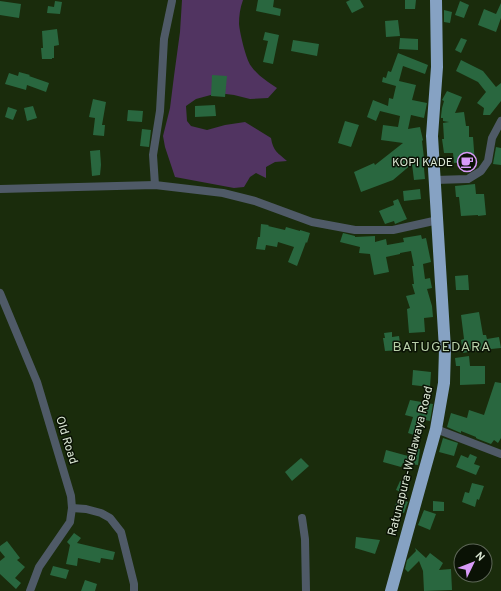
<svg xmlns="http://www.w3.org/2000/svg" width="501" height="591" viewBox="0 0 501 591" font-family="Overpass,sans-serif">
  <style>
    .green { fill: #513461 }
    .building { fill: #29673f }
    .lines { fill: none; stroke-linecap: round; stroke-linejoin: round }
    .street { stroke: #4f5a67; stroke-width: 8 }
    .highway { stroke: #86a2c3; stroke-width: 12 }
    .labels { text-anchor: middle; stroke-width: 3; stroke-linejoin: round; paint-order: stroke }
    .poi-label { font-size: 12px; fill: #dbe7d4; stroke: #0a1205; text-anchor: end }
    .street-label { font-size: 12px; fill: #dbe7d4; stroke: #0a1205 }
    .quarter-label { font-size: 14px; letter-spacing: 1px; fill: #b8cfa9; stroke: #0a1205 }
  </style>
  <rect width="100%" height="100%" fill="#1a2c0c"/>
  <path class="green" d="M 182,0 L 243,0 C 240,8 239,16 239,24 C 240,34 246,59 251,66 C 258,76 268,82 277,88 L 268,98 L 250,99 L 234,95 L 218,93 L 196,99 L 186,106 L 187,121 L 191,126 L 207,130 L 225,125 L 245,122 L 271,138 C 273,151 278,153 287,161 L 275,162 L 266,167 L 266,178 L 256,173 L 250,177 L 244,187 L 234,188 L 175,177 L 165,147 L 163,136 L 170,108 L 174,76 L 180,32 Z"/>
  <g class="building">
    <polygon points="258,0 274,0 273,7 281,9 280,16 256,11"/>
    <polygon points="350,0 360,0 364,7 352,13 346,2"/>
    <polygon points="405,0 416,0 415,9 405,9"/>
    <polygon points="0,1 21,4 19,18 0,15"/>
    <polygon points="55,1 62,2 60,14 47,13 48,6 54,7"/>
    <polygon points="460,1 469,5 464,18 455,15"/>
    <polygon points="501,3 501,18 496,32 478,25 484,9 496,14"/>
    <polygon points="444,10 452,12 450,23 444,22"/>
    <polygon points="398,20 400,36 386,37 385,21"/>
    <polygon points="57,29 59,45 54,46 54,58 52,58 52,59 42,59 41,48 43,48 42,31"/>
    <polygon points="265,32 279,35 273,64 263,62 268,41 263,40"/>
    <polygon points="400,38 418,39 418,50 399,49"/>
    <polygon points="461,38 467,40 461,53 455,50"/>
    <polygon points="293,40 319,44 317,56 291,51"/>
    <polygon points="398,53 428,65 425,74 403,66 399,81 416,85 412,100 427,103 424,118 411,115 408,129 420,127 423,140 422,141 424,158 423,158 425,179 414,180 412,164 393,180 361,192 354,172 374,163 375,165 403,143 381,140 383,125 398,127 400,116 380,111 376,121 367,117 373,100 388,106 389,98 393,99 396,86 382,82 383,77 386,78 388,71 391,72"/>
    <polygon points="461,60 483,71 496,87 501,83 501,101 490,115 483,115 484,108 477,103 486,92 478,82 456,71"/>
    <polygon points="19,72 30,75 29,76 49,83 46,92 27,85 26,90 5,84 9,73 18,76"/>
    <polygon points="212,75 227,76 225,97 211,96"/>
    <polygon points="447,91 462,97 455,113 464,112 466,126 469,126 469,137 473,137 475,164 462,165 462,162 454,163 453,153 444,153 442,139 444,139 443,123 449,122 443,121 443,118 441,118 441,116 442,108 444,101 442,100"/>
    <polygon points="93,99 106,102 102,125 105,125 104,136 93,135 95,118 89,117"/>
    <polygon points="215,105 216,116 195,117 195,106"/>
    <polygon points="33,106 37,118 27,121 24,108"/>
    <polygon points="8,107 17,110 13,120 5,117"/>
    <polygon points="128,110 143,111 142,122 127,121"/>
    <polygon points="345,121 359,125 351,147 338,143"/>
    <polygon points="142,129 151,130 149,147 140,146"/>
    <polygon points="496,147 501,148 501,165 493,164"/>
    <polygon points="100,150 101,165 100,175 92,176 90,151"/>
    <polygon points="475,184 476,194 484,194 486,215 478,216 478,215 461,216 459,197 456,197 455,186"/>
    <polygon points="420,189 421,199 404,201 403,191"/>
    <polygon points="398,199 407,219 395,224 394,221 385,224 379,211 394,205 393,201"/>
    <polygon points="261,224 269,225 268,226 285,230 286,227 300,231 300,230 310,233 307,243 306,242 297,266 288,262 294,247 278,242 277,247 266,245 265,250 256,249 258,237 260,237"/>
    <polygon points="343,233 355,236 355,237 375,236 375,242 386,239 387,245 404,242 403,238 421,235 422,239 426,238 431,262 423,264 425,279 430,278 432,288 427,289 432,306 433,317 424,318 425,332 409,333 407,309 410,308 406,296 415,294 412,284 414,284 412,266 414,266 411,251 400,253 400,254 386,257 389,272 374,275 370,254 359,253 360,247 340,242"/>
    <polygon points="468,275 469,290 456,290 455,276"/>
    <polygon points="479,312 483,335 486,335 487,339 499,337 501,348 491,349 490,348 463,353 461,340 464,339 461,315"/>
    <polygon points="392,332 392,337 399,336 401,350 385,351 383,338 385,338 384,333"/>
    <polygon points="469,356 470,366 485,366 485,384 460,385 460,366 456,366 455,358"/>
    <polygon points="413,370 431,372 430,387 412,385"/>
    <polygon points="495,382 501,383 501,438 498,443 494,440 491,444 478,439 476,438 476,437 461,431 461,433 447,427 451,413 467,418 469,410 484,415"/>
    <polygon points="410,400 433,404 430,421 425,420 420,437 408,433 413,417 405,415"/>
    <polygon points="443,438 458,443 454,456 439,452"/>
    <polygon points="409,448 420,449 418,465 403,463 401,467 383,462 386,450 408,456"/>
    <polygon points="470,454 477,457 474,464 480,466 476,475 456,467 461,455 468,458"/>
    <polygon points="301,458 309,466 292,481 285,472"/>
    <polygon points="400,481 409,484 406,494 396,490"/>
    <polygon points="472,483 484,486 479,500 477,499 475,507 462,502 465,492 469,493"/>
    <polygon points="398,498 408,502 404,513 394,509"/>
    <polygon points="433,501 444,502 444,511 433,511"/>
    <polygon points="424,510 436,514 430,530 418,525"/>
    <polygon points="74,533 81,538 77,543 115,552 113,560 101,558 100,563 78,558 77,566 66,564 70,545 67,542"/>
    <polygon points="356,537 380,540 375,554 355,548"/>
    <polygon points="7,541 20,558 17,560 25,567 15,578 21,583 16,589 0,574 0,561 5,557 0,551 0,546"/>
    <polygon points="415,548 426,558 430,553 443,563 439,570 451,569 452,590 424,591 423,571 419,561 408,572 405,569 407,560 416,551"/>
    <polygon points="53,566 69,570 66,579 50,575"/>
    <polygon points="85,580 97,584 95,591 81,591"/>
  </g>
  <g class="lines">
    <g class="street">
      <polyline points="435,180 468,179 481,171 488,161 492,138 501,121"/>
      <polyline points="155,185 153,155 160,111 164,39 172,1"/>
      <polyline points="0,189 155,185 223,193 255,201 312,222 355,230 393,230 438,220"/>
      <polyline points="0,293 37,382 71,496 72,508 70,522 39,567 30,591"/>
      <polyline points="436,429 501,454"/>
      <polyline points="72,508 86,509 101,513 110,518 121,532 134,584 134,591"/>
      <polyline points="302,518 305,539 306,591"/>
    </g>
    <polyline class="highway" points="391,591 436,429 444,383 445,349 432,136 437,67 436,0"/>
  </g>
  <defs>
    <symbol id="cafe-ring" viewBox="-11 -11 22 22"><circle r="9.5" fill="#0a1205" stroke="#d89bf8" stroke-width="1.5"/><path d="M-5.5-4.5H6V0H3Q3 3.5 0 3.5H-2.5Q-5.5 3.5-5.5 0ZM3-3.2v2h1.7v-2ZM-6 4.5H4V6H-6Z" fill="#d89bf8"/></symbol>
  </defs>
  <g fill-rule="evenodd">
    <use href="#cafe-ring" x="456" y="151" width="22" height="22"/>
  </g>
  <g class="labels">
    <g class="poi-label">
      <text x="453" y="166">KOPI KADE</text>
    </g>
    <g class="street-label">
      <text transform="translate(67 440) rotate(73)" y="4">Old Road</text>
      <text transform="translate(410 461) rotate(-76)" y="4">Ratunapura-Wellawaya Road</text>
    </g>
    <g class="quarter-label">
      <text x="442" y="351">BATUGEDARA</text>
    </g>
  </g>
  <g transform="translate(473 563) rotate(47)"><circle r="19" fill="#0a1205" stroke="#5e6758"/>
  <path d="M0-3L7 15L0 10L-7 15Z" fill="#d89bf8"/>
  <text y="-6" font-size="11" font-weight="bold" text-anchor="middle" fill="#dbe7d4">N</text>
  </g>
</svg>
